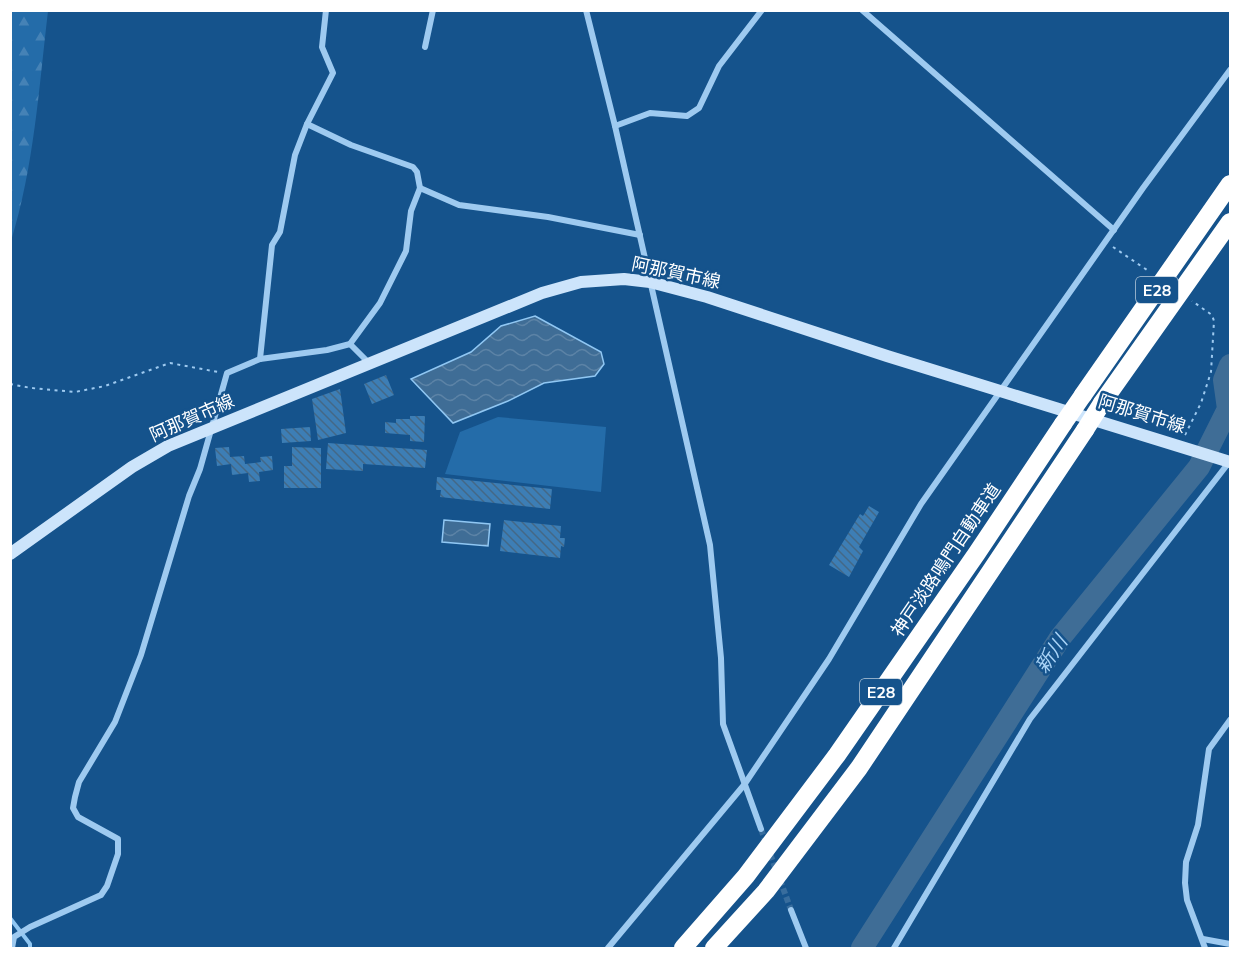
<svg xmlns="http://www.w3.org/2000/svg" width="1241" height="959" viewBox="0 0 1241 959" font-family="Mulish,'Noto Sans JP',sans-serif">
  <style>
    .forest { fill: url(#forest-firs) }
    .pitch { fill: #246ca9 }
    .water { fill: url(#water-waves); stroke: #90c7f3; stroke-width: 1.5 }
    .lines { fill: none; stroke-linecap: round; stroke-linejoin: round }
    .stream { stroke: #90c7f3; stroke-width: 4 }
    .river { stroke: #3f6d96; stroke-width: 22 }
    .building { fill: url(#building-back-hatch) }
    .street-tunnel { stroke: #386d9d; stroke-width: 6; stroke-dasharray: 6 3; stroke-linecap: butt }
    .path { stroke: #9ecaf0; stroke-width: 2; stroke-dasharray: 3 4.5; stroke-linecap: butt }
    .street { stroke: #9ecaf0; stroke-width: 6 }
    .secondary { stroke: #cce4fb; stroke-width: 12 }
    .highway { stroke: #fff; stroke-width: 18 }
    .highway-bridge { stroke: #fff; stroke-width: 18 }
    .labels { text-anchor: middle; stroke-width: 5; stroke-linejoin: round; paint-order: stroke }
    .shield { fill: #15538c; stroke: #b9cbdc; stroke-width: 1.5 }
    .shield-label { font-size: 16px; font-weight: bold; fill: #fff }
    .street-label { font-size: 18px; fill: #fff; stroke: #15538c }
    .water-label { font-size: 20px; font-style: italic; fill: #aad4f7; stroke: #15538c }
  </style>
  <defs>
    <pattern id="forest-firs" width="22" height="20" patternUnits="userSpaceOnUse" patternTransform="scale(1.5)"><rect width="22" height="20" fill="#246ca9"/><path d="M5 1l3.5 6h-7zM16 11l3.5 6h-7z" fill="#4582b6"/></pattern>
    <pattern id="water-waves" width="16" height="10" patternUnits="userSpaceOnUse" patternTransform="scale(1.5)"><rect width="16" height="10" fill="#3f6d96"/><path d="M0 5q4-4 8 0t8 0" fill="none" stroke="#5c83a6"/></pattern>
    <pattern id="building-back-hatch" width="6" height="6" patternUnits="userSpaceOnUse" patternTransform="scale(1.5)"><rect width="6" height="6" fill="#3d7eb5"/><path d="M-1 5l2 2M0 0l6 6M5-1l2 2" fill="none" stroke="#446886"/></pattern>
  </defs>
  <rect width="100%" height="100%" fill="#15538c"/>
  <path class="forest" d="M 11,10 L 48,11 C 39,87 34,167 11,241 Z"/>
  <polygon class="pitch" points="498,417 606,427 601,492 445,474 460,432"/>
  <g class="water">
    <polygon points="535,316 601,352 604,364 595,376 544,383 508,401 453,423 411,379 471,352 501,326"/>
    <polygon points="444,520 490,524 488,546 442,542"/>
  </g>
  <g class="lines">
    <polyline class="stream" points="10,918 30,944 30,948"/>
    <polyline class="river" points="862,948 1060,638 1199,467 1228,409 1224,380 1230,365"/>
  </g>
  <g class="building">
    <polygon points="386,375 394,395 372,404 364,384"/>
    <polygon points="340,389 346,433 318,440 312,399"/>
    <polygon points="410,416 425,416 424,442 410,441 410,435 385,433 385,422 396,423 396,419 410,419"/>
    <polygon points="310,427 311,441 282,443 281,429"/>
    <polygon points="328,443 427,450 425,468 363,464 363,471 326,469"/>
    <polygon points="229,447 230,457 244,456 245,464 261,462 260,457 272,456 273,470 259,472 260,481 249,482 248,473 232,475 231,464 217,466 215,448"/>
    <polygon points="292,447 321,448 321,488 284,488 284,466 292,466"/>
    <polygon points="437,477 552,489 550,509 440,497 441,490 436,490"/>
    <polygon points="869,506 879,512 859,547 863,551 849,577 829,565 860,514 863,516"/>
    <polygon points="504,520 561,526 560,538 565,538 564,547 561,546 560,558 500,551"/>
  </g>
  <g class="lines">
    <g class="street-tunnel">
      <polyline points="761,829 776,870"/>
      <polyline points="780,880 791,910"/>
    </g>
    <g class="path">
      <polyline points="1113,247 1147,270"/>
      <polyline points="10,384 31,388 75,392 105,386 170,363 218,372"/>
      <polyline points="1185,435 1201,403 1211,372 1214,321 1212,315 1192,301"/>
    </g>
    <g class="street">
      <polyline points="586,10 615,126 710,545 721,658 723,724 761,829"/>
      <polyline points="862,10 1114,230"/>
      <polyline points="425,47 433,10"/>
      <polyline points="615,126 650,113 687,116 699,108 719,66 762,10"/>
      <polyline points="420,188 459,205 548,217 640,235"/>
      <polyline points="350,344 369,363"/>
      <polyline points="260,359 272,245 280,232 295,155 307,124"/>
      <polyline points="791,910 806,948"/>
      <polyline points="1203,939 1230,944"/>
      <polyline points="12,948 14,937 30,927 101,895 107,886 118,854 118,839 78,817 73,808 75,797 79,782 115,722 141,655 189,496 200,469 227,373 260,359 327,350 350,344 380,303 406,251 411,211 420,188 417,172 413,167 351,145 307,124 333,73 322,47 326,10"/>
      <polyline points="608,948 744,785 829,659 921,504 1143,188 1230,70"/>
      <polyline points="894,948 1030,719 1230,461"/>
      <polyline points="1205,948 1187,900 1185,883 1186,862 1198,825 1209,749 1230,720"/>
    </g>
    <polyline class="secondary" points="10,554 132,467 168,446 542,293 581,282 624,279 650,282 707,297 887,356 1230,462"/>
    <g class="highway">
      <polyline points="1083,395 1230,184"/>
      <polyline points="1102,403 1230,222"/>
      <polyline points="683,948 746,876 837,755 977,553 1063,424"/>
      <polyline points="714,948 766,891 859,768 1085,430"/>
    </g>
    <g class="highway-bridge">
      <polyline points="1063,424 1083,395"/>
      <polyline points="1085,430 1102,403"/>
    </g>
  </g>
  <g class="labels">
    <g class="shield">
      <rect x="1136" y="277" width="42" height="26" rx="4.5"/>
      <rect x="860" y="679" width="42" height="26" rx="4.5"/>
    </g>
    <g class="shield-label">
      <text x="1157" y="296">E28</text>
      <text x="881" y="698">E28</text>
    </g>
    <g class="street-label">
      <text transform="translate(676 273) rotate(12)" y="6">阿那賀市線</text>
      <text transform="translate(1142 414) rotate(17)" y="6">阿那賀市線</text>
      <text transform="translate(192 418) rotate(-24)" y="6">阿那賀市線</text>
      <text transform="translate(946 560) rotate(-56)" y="6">神戸淡路鳴門自動車道</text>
    </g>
    <g class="water-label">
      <text transform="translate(1051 654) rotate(-56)" y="7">新川</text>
    </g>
  </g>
  <rect width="1241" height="959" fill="none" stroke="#ffffff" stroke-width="24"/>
</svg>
